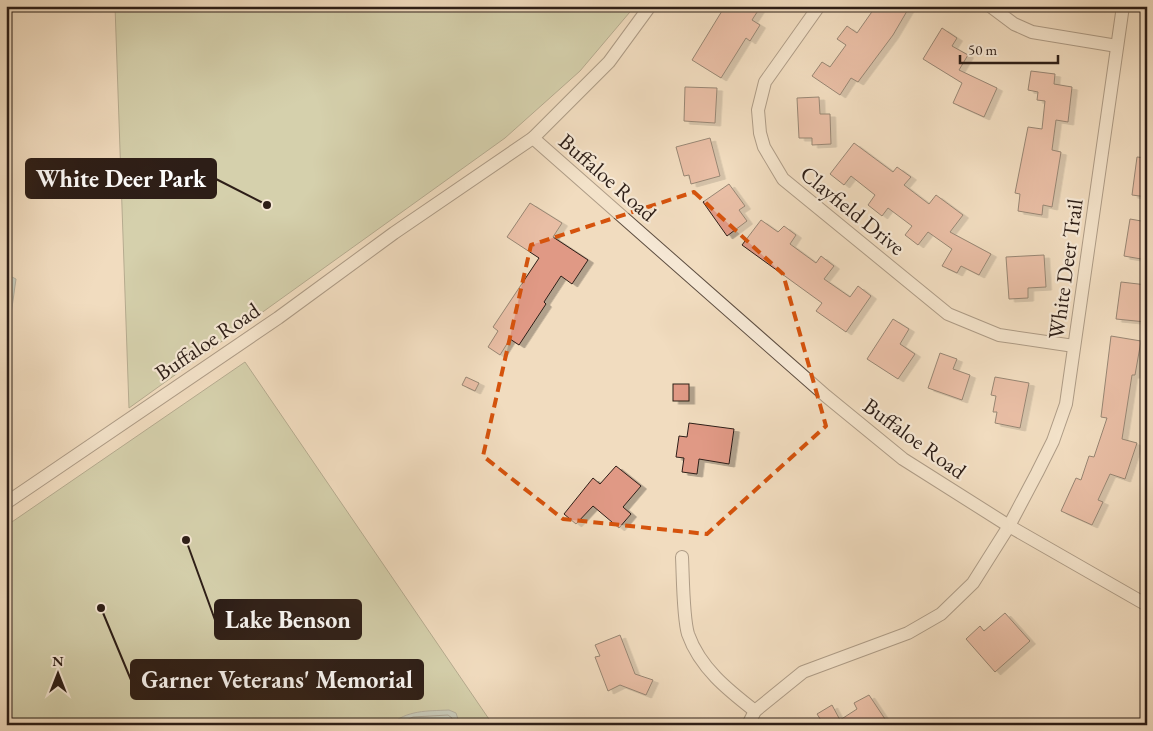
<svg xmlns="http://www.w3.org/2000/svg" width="1153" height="731" viewBox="0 0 1153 731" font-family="'EB Garamond',serif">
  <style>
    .green { fill: #b4c296; stroke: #707056 }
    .water { fill: #9cbaba; stroke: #707c79 }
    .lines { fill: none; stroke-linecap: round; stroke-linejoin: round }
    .shore { stroke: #646c68; stroke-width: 1 }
    .building { fill: #e09985; stroke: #2d1e17; filter: url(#shadow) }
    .minor-casing { stroke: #5e4e41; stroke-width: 14 }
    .minor { stroke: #f6e8d5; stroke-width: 12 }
    .marked { fill: none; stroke: #d5530d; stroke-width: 4; stroke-dasharray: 10 6; stroke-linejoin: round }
    .labels { text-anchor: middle; stroke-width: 4.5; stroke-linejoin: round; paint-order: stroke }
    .street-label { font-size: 22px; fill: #2d1e17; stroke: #f6e8d5 }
    .leader { fill: none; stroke: #2d1e17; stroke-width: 2 }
    .callout-dot { fill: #2d1e17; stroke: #f6e8d5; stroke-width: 2 }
    .callout { fill: #2d1e17; stroke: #2d1e17; stroke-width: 2 }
    .callout-label { font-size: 24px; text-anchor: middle; font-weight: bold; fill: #fff }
  </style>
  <defs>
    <filter id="shadow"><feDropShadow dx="5.5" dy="3" stdDeviation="0" flood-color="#0004"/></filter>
  </defs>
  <rect width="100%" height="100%" fill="#f1dcbf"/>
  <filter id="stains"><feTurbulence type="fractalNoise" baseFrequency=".004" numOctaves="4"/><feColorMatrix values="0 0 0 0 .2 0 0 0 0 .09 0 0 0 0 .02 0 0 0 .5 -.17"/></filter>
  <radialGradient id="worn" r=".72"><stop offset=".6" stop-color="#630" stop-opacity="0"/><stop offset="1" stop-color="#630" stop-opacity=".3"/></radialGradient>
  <g class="green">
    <polygon points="115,6 635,6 580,71 505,138 129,408"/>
    <polygon points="245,362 493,725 6,725 6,526"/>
  </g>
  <g class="water">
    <polygon points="6,274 16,279 9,329 6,327"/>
    <path d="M 449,710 L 456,713 L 458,719 L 456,725 L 390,725 C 407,710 427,711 449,710 Z"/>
  </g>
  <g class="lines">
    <polyline class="shore" points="397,725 413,717 448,715 452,718 452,725"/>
  </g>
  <g class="building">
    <polygon points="725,6 761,6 752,20 760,25 750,41 746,38 721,78 692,60"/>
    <polygon points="876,6 910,6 893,35 858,82 851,78 840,95 812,76 822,62 830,67 846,45 837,39 847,26 857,33"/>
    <polygon points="942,28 957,38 952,46 968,55 959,70 997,88 984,117 953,103 962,83 923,59"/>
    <polygon points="1031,71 1055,74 1054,84 1072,87 1068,122 1056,120 1052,150 1061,152 1052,207 1043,205 1042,215 1018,211 1020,194 1015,193 1028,127 1042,129 1045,101 1037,100 1038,92 1028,90"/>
    <polygon points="685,87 717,88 715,123 684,121"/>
    <polygon points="819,97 820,114 830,114 831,144 812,145 812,138 799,138 797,98"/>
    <polygon points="710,138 720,176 691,184 689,175 684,176 676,147"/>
    <polygon points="854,143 893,172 897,167 911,177 904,185 929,204 936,195 963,215 950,232 991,254 979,275 961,266 957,273 942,266 952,249 928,232 918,245 905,235 912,226 888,208 882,216 868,205 875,195 851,176 844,185 830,174"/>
    <polygon points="1137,157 1147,158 1147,197 1132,195"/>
    <polygon points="729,184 745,206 739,210 747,221 727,236 703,202"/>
    <polygon points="530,203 562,223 553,237 588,260 572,284 561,276 544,302 546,304 519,345 510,339 500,355 488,347 498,331 493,327 539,258 507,237"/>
    <polygon points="1130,219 1147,222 1147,260 1124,256"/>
    <polygon points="761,220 778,232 784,226 796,235 790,244 816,263 821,256 834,266 824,279 850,297 858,286 871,296 846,332 816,311 822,303 742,245"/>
    <polygon points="1044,255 1046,287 1028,288 1028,298 1009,299 1006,257"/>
    <polygon points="1121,282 1147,285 1146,322 1116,319"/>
    <polygon points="893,319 909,329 900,344 915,354 898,379 867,359"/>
    <polygon points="1111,336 1141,341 1135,375 1132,375 1122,439 1137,443 1125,479 1110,474 1098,500 1103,502 1092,525 1061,511 1076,478 1081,480 1089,456 1094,457 1107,418 1101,417"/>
    <polygon points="940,353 957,359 953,369 970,375 962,400 928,388"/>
    <polygon points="466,377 479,383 475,391 462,385"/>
    <polygon points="995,377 1029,383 1020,428 995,423 997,412 993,412 996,396 991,395"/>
    <rect x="673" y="384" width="16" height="17"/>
    <polygon points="689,423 734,429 729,464 699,459 697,474 682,472 684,458 676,457 679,436 687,437"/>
    <polygon points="616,466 641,486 623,507 631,514 619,528 593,506 576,524 564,514 593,478 600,484"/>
    <polygon points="1005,613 1030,641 995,672 966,639 980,626 984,631"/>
    <polygon points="620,635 635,674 653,680 646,695 620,685 608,691 595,657 600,656 595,645"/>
    <polygon points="869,695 889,725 824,725 817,714 832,705 840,720 857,709 854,703"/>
  </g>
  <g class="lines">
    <defs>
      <g id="minor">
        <polyline points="819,6 765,82 758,110 760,133 764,147 783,179 948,314 999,335 1074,346"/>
        <polyline points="990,6 1014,24 1032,32 1117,46"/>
        <polyline points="533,138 826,396 903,459 1009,526 1147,605"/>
        <polyline points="6,503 278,318 394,233 533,138 609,62 650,6"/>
        <path d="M 682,557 C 683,577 683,617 688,634 C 700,668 728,690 755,711"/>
        <polyline points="748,725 755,711 803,672 908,633 941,614 973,583 1009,526 1037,473 1053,441 1066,404 1123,6"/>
      </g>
    </defs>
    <use href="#minor" class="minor-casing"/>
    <use href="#minor" class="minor"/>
  </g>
  <path d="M0 0H1153V731H0ZM 694,192 L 783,274 L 826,426 L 707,534 L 563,519 L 483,456 L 531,245 Z" fill="#f1dcbf" fill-opacity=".55" fill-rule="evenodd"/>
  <path class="marked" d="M 694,192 L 783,274 L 826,426 L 707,534 L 563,519 L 483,456 L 531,245 Z"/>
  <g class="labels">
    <g class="street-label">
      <text transform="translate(608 177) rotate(41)" y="8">Buffaloe Road</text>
      <text transform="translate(853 210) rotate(39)" y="8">Clayfield Drive</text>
      <text transform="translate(1065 269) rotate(-82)" y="8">White Deer Trail</text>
      <text transform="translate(207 341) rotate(-34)" y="8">Buffaloe Road</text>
      <text transform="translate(915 438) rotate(36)" y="8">Buffaloe Road</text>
    </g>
  </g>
  <path class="leader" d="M267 205L216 179M186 540L215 620M101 608L131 680"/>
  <g class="callout-dot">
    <circle cx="267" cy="205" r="5"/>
    <circle cx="186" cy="540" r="5"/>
    <circle cx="101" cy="608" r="5"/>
  </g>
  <g class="callout">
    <rect x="26" y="159" width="190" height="39" rx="5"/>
    <rect x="215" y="600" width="146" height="39" rx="5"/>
    <rect x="131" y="660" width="292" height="39" rx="5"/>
  </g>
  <g class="callout-label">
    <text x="121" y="187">White Deer Park</text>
    <text x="288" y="628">Lake Benson</text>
    <text x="277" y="688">Garner Veterans' Memorial</text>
  </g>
  <rect width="1153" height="731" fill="none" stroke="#f1dcbf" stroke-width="25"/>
  <rect x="8" y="8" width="1138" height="716" fill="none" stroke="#2d1e17" stroke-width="2.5"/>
  <rect x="12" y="12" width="1128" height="706" fill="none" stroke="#2d1e17"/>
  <g transform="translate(58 674)" stroke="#f6e8d5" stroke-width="4" paint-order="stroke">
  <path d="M0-4L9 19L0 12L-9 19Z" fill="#2d1e17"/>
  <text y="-8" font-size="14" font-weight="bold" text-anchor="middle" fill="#2d1e17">N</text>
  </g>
  <path d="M960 55v8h98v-8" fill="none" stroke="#2d1e17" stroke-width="2.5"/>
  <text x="968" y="55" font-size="15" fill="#2d1e17" stroke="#f6e8d5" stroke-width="4" paint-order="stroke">50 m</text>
  <rect width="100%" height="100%" filter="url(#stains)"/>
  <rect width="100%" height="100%" fill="url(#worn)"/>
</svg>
